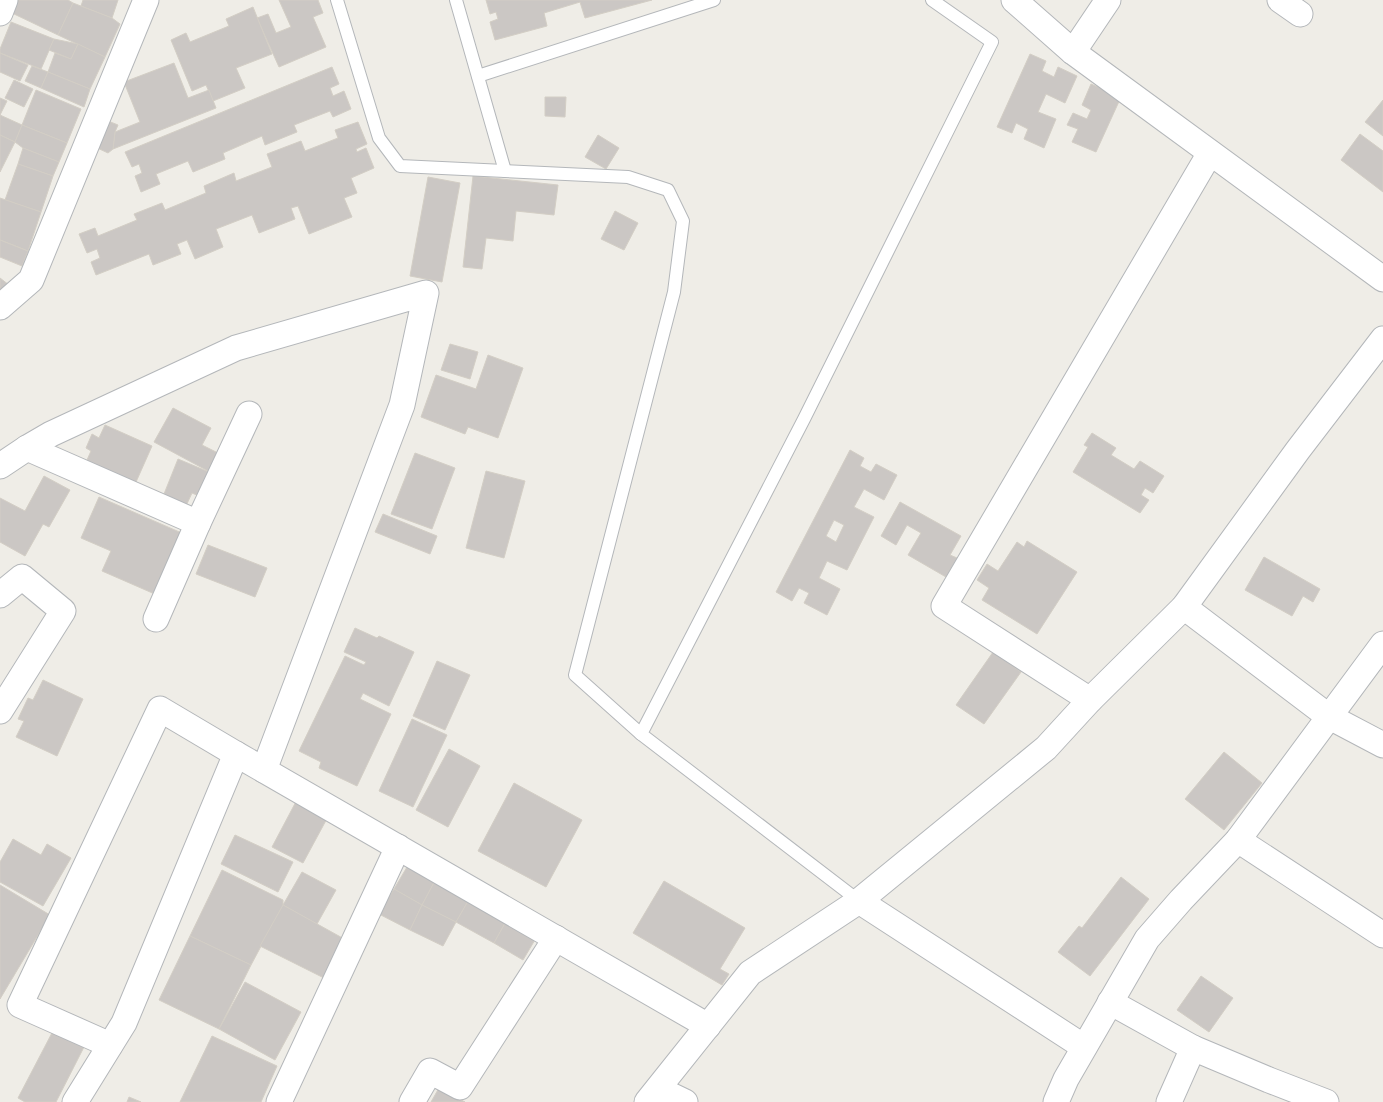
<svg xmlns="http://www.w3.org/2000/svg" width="1383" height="1102" viewBox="0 0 1383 1102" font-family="Barlow,sans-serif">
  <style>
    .building { fill: #cbc7c4; stroke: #d3cec5; fill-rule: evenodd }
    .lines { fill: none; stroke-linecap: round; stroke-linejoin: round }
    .lane-casing { stroke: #b4b7ba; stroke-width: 14 }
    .street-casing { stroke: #b4b7ba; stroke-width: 27 }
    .lane { stroke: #fff; stroke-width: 12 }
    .street { stroke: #fff; stroke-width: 25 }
  </style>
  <rect width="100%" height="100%" fill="#efede7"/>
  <g class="building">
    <polygon points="18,0 68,0 73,3 58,35 12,13"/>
    <polygon points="83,0 118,0 112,18 81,6"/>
    <polygon points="279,0 318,0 323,13 313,17 326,47 279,67 257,18 268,14 276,33 291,27"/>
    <polygon points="486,0 652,0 585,18 580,2 544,13 547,26 495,40 490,22 498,19 496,12 490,14"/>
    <polygon points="73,3 112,18 120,24 105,57 58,35"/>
    <polygon points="253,7 272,54 236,68 245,88 213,101 206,85 192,91 171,40 186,33 190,42 229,26 226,19"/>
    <polygon points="11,22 54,39 41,69 0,53 0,49"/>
    <polygon points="54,39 78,44 71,59 49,50"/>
    <polygon points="78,44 105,57 90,89 48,72 55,53 71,59"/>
    <polygon points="0,53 28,65 20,81 0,72"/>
    <polygon points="1030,54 1046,61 1042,71 1054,77 1058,67 1077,76 1065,103 1046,94 1038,112 1056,119 1044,148 1024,139 1028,129 1016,123 1012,133 997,127"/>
    <polygon points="174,63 188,98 209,90 216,108 113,149 115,132 140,122 124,82"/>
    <polygon points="32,66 48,72 41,88 25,81"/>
    <polygon points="332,67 339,84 330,88 333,96 344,91 351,109 333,117 330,111 294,125 297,132 265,145 262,136 223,153 225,159 193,172 188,161 156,174 160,184 141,192 135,176 142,173 139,164 132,167 125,152"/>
    <polygon points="48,72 90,89 84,107 41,88"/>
    <polygon points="14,80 33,89 24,107 5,98"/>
    <polygon points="1091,84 1121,97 1096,152 1072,142 1078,129 1067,125 1073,113 1087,119 1091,110 1082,105"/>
    <polygon points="36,90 81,109 67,143 22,125"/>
    <polygon points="545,97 566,97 565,117 545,116"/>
    <polygon points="0,98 7,101 0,115"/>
    <polygon points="1383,100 1383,136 1365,122"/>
    <polygon points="0,115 22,125 15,142 0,135"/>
    <polygon points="103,119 118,125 115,132 113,149 108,153 91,145"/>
    <polygon points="358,122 367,144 356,149 357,152 366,148 374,168 351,178 357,193 344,198 352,217 309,234 298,206 291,208 295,219 259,233 252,215 216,229 223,247 195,259 187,240 177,244 181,254 153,265 149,254 96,275 91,262 100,258 97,249 87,253 79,234 95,228 98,236 137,220 134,214 162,203 165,210 206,193 204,186 234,173 236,181 272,167 267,154 301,141 305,151 338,138 335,130"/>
    <polygon points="22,125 67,143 59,162 23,148 15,142"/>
    <polygon points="1360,134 1383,151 1383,192 1341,160"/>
    <polygon points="0,135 15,142 0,172"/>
    <polygon points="598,135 619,148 606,169 585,157"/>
    <polygon points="23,148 59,162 53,176 18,164"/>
    <polygon points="18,164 53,176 41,212 5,200"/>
    <polygon points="473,176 558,185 554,215 516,211 513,241 486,238 482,269 463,267"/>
    <polygon points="428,177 460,183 442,282 410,276"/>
    <polygon points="0,198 41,212 28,251 0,240"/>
    <polygon points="615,211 638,223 624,250 601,239"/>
    <polygon points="0,240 28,251 22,266 0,257"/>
    <polygon points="0,278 9,285 0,296"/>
    <polygon points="450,344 478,352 470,379 441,370"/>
    <polygon points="488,355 523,368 498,438 468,427 465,434 421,417 436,375 476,389"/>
    <polygon points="173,408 211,428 202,445 218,453 208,471 154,442"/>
    <polygon points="105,425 152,446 132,491 83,469 91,451 86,448 92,434 99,438"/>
    <polygon points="1092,433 1116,448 1111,455 1134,469 1140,461 1164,476 1153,493 1145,488 1141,495 1149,500 1140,513 1073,472 1088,447 1084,445"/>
    <path d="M 850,450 L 864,458 L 860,466 L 871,472 L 876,464 L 897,475 L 884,500 L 864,489 L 854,507 L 874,517 L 847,570 L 827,561 L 819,578 L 840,589 L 827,615 L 804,603 L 809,593 L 799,588 L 792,601 L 776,592 ZM 834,520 L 844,525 L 836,542 L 826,536 Z"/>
    <polygon points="415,453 455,468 432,529 391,514"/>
    <polygon points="178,459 209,472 199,496 192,493 185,508 162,499"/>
    <polygon points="486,471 525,481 504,558 466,548"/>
    <polygon points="44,476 70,490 49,527 43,524 25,556 0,542 0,498 25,511"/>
    <polygon points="99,497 184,534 157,595 102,571 111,551 81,538"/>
    <polygon points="900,502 961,536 950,555 957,558 946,577 908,555 921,533 907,525 896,545 881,536"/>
    <polygon points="383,514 437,536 430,554 375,532"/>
    <polygon points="1027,541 1077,572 1037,634 982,600 989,588 977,580 987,564 998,571 1017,542 1024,547"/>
    <polygon points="208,545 267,568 255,597 196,574"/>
    <polygon points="1264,557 1320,589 1313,602 1303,596 1292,616 1245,590"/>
    <polygon points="355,628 377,638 379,636 414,652 389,706 363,693 360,699 391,714 357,786 319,768 321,762 299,751 345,656 364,665 366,662 344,652"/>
    <polygon points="998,645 1010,653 1005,660 1021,672 984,724 956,705"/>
    <polygon points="437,661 470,675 445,730 413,716"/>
    <polygon points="43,680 83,699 57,756 16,737 24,721 18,719 28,698 33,700"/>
    <polygon points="412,719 447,735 413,807 379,791"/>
    <polygon points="449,749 480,766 448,827 416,810"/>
    <polygon points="1224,752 1262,783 1224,830 1185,799"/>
    <polygon points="514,783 582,820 546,887 478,851"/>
    <polygon points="299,796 330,813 303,863 272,847"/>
    <polygon points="235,835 293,862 278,892 221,864"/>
    <polygon points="13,839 41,855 47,844 71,858 43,906 0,882 0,862"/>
    <polygon points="410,862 437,877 422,905 394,889"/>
    <polygon points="222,870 283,900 283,905 251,965 190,936"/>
    <polygon points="302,872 336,890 317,924 283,905"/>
    <polygon points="437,877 471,896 456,922 422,905"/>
    <polygon points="1121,877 1149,899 1090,976 1058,952 1079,926 1082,928"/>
    <polygon points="664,881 745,928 720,969 729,974 722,985 633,933"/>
    <polygon points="0,885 50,915 0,999"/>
    <polygon points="394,889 422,905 410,930 379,914"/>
    <polygon points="471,896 509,916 494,943 456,922"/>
    <polygon points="283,905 346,940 326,979 260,946"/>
    <polygon points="422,905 456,922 443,946 410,930"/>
    <polygon points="509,916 539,933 523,960 494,943"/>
    <polygon points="190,936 251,965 219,1029 159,1000"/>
    <polygon points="1201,976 1233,998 1209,1032 1177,1010"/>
    <polygon points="245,982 301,1012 275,1060 219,1029"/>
    <polygon points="53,1031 84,1047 56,1102 25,1102 18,1098"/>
    <polygon points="212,1036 277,1066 261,1102 180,1102"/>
    <polygon points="439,1088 465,1102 431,1102"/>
    <polygon points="129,1097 141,1102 127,1102"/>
  </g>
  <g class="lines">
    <defs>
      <g id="lane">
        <polyline points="337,0 379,138 400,166 628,177 668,190 683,221 674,292 575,675 641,734"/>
        <polyline points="456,0 505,171"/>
        <polyline points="478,76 714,0"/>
        <polyline points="859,901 641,734 804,419 992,42 932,0"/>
      </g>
      <g id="street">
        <polyline points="1014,0 1073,52 1383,279"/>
        <polyline points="1280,0 1300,14"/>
        <polyline points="0,13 5,0"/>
        <polyline points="1073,52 1108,0"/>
        <polyline points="0,307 31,280 146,0"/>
        <polyline points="27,448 198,523"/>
        <polyline points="0,466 27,448 51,434 236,348 426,293 402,405 264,770"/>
        <polyline points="0,595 22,577 63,611 0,711"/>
        <polyline points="1184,607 1328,716 1383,745"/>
        <polyline points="156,619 198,523 249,414"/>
        <polyline points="1090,700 944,606 1210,153"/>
        <polyline points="1238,840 1383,935"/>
        <polyline points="859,901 1084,1047"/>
        <polyline points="1110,1002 1193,1048 1269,1080 1326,1102"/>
        <polyline points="110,1045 20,1005 160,709 236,754"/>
        <polyline points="658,1089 685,1102"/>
        <polyline points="75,1102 124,1023 236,754 708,1026"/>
        <polyline points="279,1102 398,847"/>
        <polyline points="412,1102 430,1071 460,1087 556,938"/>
        <polyline points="647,1102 750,973 859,901 1046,748 1090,700 1184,607 1298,450 1383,339"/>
        <polyline points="1056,1102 1066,1079 1147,939 1181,900 1238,840 1383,644"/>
        <polyline points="1169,1102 1193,1048"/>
      </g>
    </defs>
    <use href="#lane" class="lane-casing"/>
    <use href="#street" class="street-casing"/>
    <use href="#lane" class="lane"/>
    <use href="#street" class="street"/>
  </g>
</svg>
